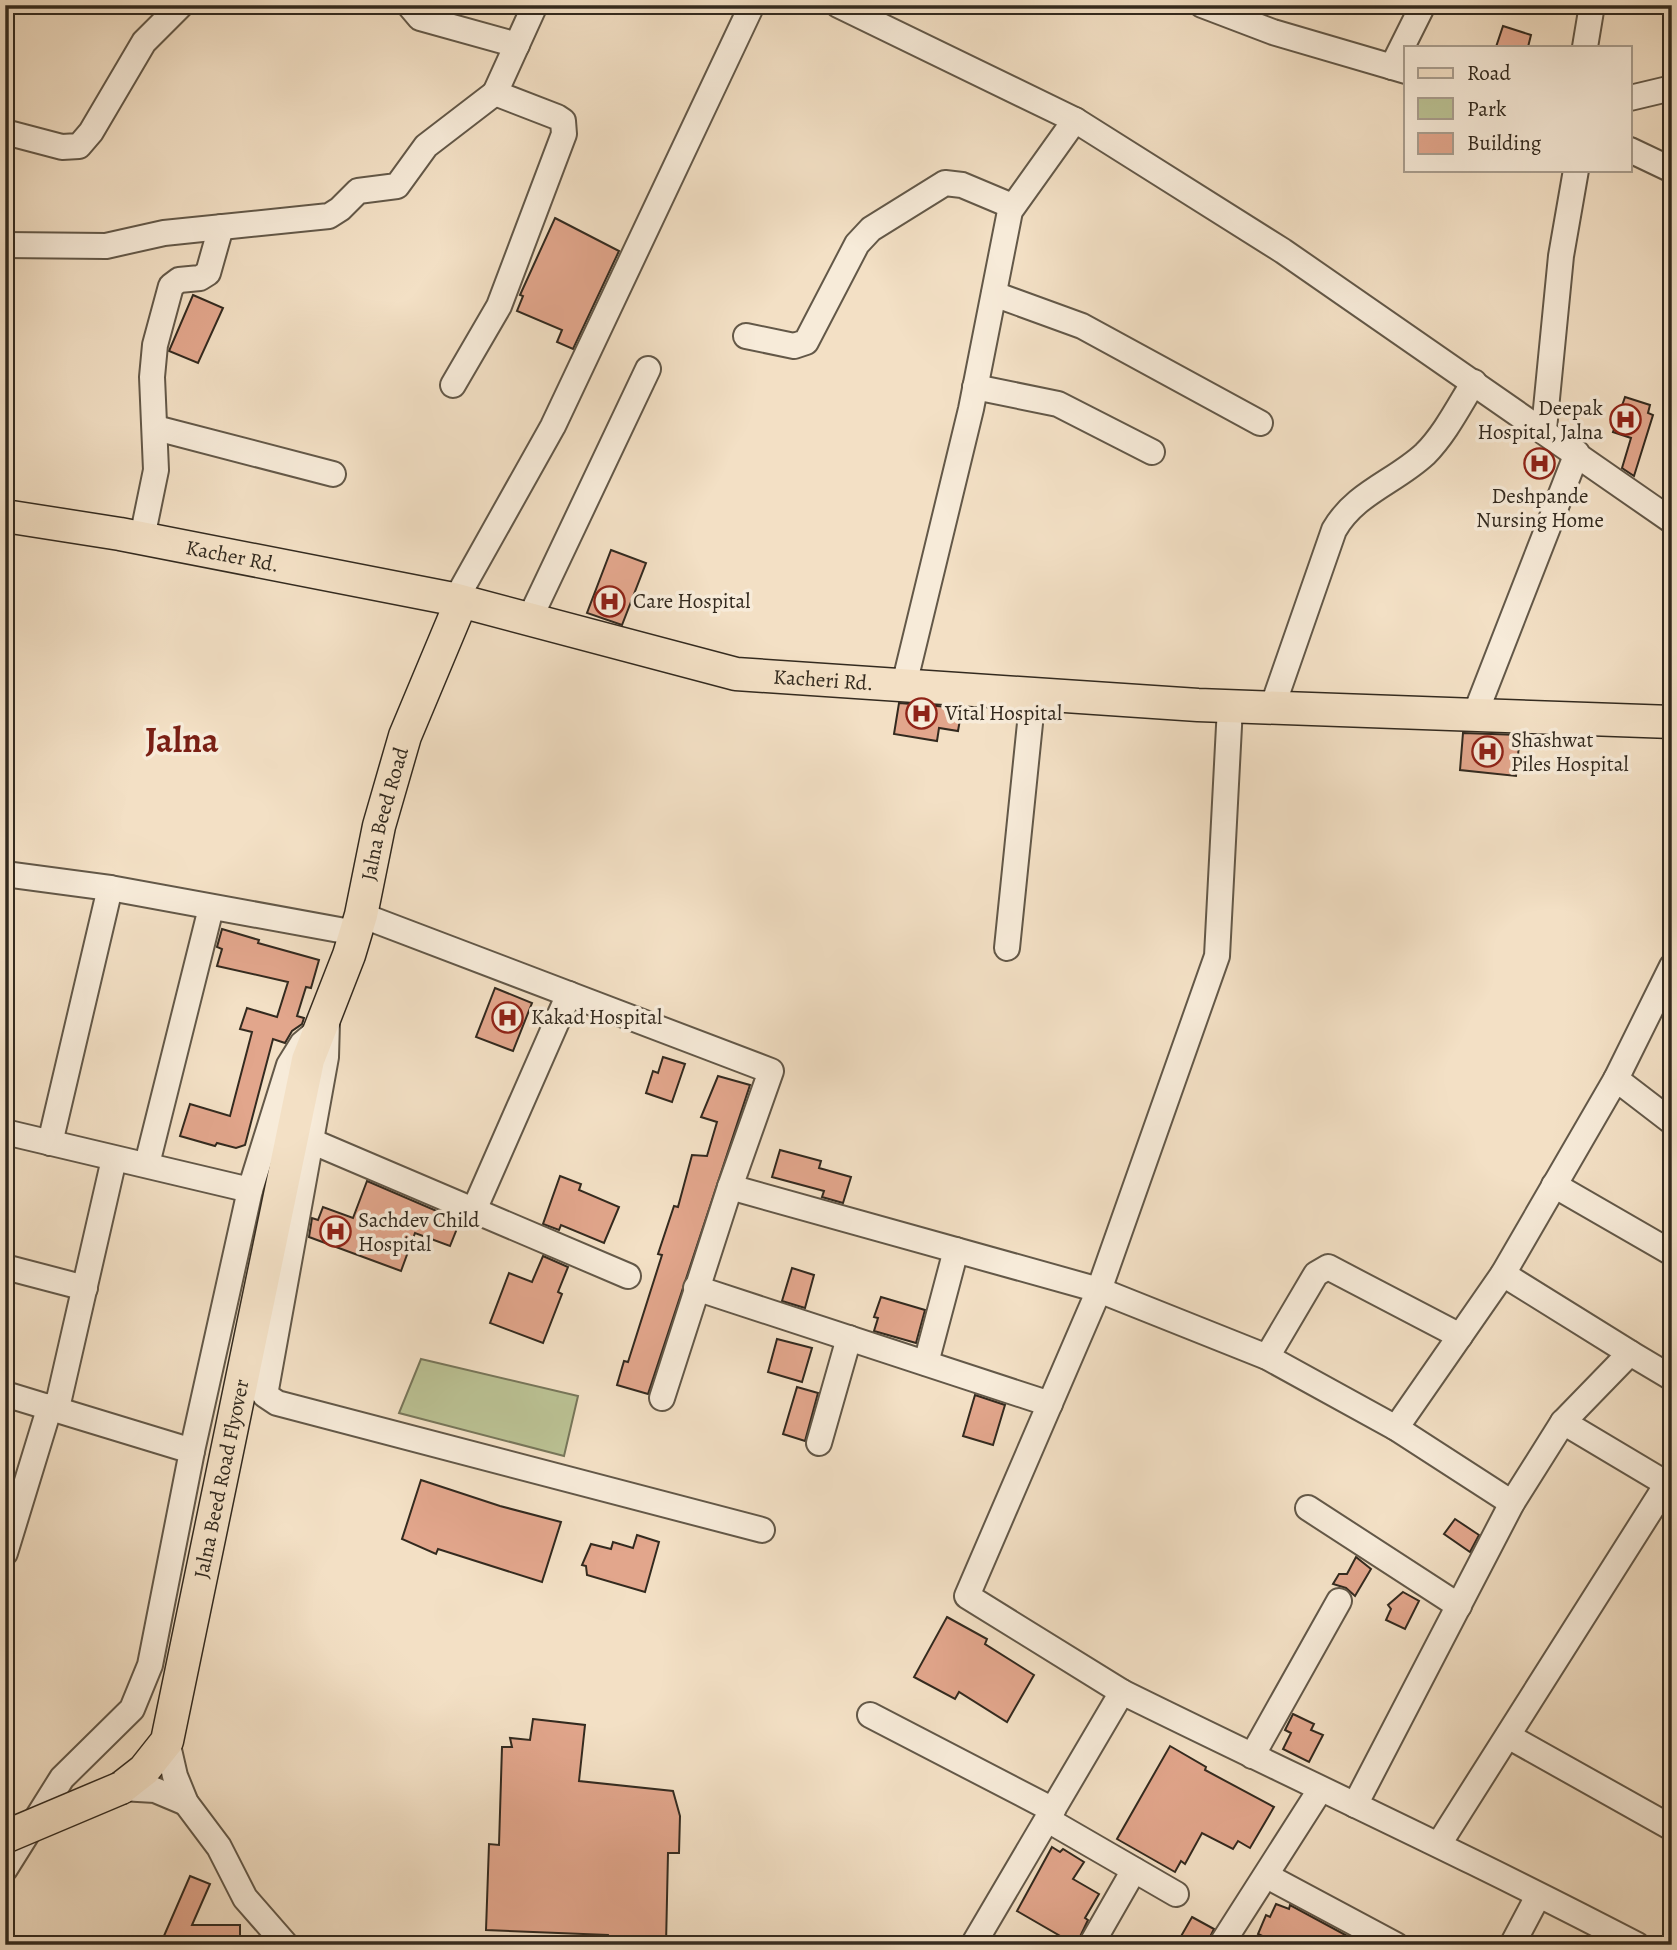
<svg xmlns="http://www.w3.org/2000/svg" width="1677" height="1950" viewBox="0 0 1677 1950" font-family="Alegreya,serif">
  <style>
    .green { fill: #bbc294; stroke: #77765a; stroke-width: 2 }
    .building { fill: #e2a68c; stroke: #332a1f; stroke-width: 2 }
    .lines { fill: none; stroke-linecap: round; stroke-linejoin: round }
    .minor-casing { stroke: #635848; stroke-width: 28 }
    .major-casing { stroke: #332a1f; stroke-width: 35 }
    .minor { stroke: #f7ebd9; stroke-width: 24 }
    .major { stroke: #f3e0c5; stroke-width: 32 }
    .major-bridge-casing { stroke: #332a1f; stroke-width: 35; stroke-linecap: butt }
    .major-bridge { stroke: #f3e0c5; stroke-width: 32 }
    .labels { text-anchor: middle; stroke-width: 7; stroke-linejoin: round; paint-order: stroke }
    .poi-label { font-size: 21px; fill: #332a1f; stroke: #f7ebd9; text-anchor: start }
    .street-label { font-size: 21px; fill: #332a1f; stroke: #f7ebd9 }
    .town-label { font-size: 35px; font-weight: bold; fill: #7a1f14; stroke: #f7ebd9 }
  </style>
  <rect width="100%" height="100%" fill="#f3e0c5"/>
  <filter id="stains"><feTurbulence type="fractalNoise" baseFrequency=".00286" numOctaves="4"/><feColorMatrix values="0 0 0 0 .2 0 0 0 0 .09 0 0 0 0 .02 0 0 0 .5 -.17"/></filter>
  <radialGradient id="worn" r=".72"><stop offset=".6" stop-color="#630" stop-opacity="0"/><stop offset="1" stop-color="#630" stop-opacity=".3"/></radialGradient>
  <polygon class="green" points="421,1359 578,1396 564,1456 399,1413"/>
  <g class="building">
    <polygon points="1503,26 1531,35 1528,47 1496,47"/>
    <polygon points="555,218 619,251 573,349 557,342 562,330 517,311 523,296 520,295"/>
    <polygon points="193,295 223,308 198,363 169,351"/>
    <polygon points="1625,397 1650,405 1648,413 1653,415 1634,476 1622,468 1631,438 1613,432"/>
    <polygon points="611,550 646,563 622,625 587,613"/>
    <polygon points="899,703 962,708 958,731 939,728 937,741 894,734"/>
    <polygon points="1463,733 1520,735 1516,776 1460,770"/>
    <polygon points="222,929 259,940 258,943 319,960 311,988 306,987 297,1016 304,1018 302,1024 292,1031 285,1043 273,1039 245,1145 236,1148 217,1143 215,1146 180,1136 190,1104 230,1116 252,1032 240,1029 247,1008 277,1017 288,982 217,966 222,949 217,947"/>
    <polygon points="495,988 532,1003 513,1051 476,1037"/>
    <polygon points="663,1057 685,1064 672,1102 646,1093 653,1071 658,1073"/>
    <polygon points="718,1076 750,1085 648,1394 617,1385 624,1361 628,1362 662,1255 658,1254 674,1206 678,1207 692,1155 707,1156 717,1122 701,1117"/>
    <polygon points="780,1150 821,1161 819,1168 851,1177 843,1203 822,1197 824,1191 772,1177"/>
    <polygon points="560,1176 581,1184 579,1190 619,1207 604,1243 561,1225 559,1230 543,1224"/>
    <polygon points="367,1181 460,1221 450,1246 415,1233 401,1271 309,1237 312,1218 318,1220 323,1207 353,1218"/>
    <polygon points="543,1256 568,1267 558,1292 562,1294 543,1343 490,1323 509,1273 532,1282"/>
    <polygon points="792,1268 814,1275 805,1308 782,1301"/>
    <polygon points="881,1297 925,1310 916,1343 874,1331 878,1318 874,1317"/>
    <polygon points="777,1339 812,1348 802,1382 768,1372"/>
    <polygon points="797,1387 818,1393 805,1441 783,1434"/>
    <polygon points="975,1395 1005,1405 993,1445 963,1436"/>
    <polygon points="421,1480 500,1506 561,1522 542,1582 438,1549 436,1554 402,1539"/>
    <polygon points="1455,1519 1479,1535 1470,1552 1444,1534"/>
    <polygon points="637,1535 659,1542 645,1592 587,1575 586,1566 582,1565 591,1544 611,1549 613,1542 633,1548"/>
    <polygon points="1356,1557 1371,1569 1355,1596 1346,1588 1333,1584 1339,1574 1347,1574"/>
    <polygon points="1403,1592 1419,1601 1405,1629 1386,1620 1391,1609 1388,1605"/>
    <polygon points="947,1617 987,1639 985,1644 1034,1675 1007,1722 959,1692 955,1699 914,1677"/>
    <polygon points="1293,1714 1314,1724 1311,1730 1323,1735 1309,1762 1283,1749 1291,1733 1285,1730"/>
    <polygon points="533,1719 585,1725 579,1781 673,1791 680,1816 679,1853 668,1853 666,1945 612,1945 608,1935 486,1930 489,1844 499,1845 502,1747 512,1747 510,1738 530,1740"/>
    <polygon points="1170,1746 1206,1767 1205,1770 1274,1807 1250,1848 1238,1841 1233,1849 1202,1833 1185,1864 1181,1861 1175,1872 1117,1839"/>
    <polygon points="1052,1847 1060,1852 1063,1849 1084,1862 1073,1879 1099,1894 1085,1918 1088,1920 1076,1945 1017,1911"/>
    <polygon points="190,1876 210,1884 192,1925 240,1925 240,1945 160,1945"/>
    <polygon points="1276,1904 1289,1909 1290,1905 1364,1945 1282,1945 1258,1934 1266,1915 1270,1917"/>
    <polygon points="1192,1917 1214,1929 1206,1945 1176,1945"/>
  </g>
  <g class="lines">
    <defs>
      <g id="minor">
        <polyline points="409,5 420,18 517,45"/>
        <polyline points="838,5 1075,120 1283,251 1672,521"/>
        <polyline points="1202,5 1273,32 1406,71"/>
        <polyline points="1585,47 1592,5"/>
        <polyline points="1392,67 1423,5"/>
        <polyline points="1630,98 1672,88"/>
        <polyline points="5,132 62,147 79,146 91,132 144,42 181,5"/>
        <polyline points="1630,150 1672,170"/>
        <polyline points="5,245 106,246 164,233 329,216 340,209 358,191 397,186 426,146 495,93"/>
        <polyline points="994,294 1082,326 1260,423"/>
        <polyline points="746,336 794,346 806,342 857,244 871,229 945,183 962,185 1012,206"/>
        <polyline points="453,385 499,306 564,134 563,121 557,117 495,93 535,5"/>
        <polyline points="975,387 1058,404 1152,452"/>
        <polyline points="156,428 333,474"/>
        <polyline points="1544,429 1561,256 1576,170"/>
        <polyline points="142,538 156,470 152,377 155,345 171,286 179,280 200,278 208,273 221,227"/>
        <polyline points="456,599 553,426 752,5"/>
        <polyline points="529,620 648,369"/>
        <polyline points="904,685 971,409 1010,211 1075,120"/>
        <path d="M 1272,708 L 1334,530 C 1355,493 1395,482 1425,454 C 1445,434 1459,406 1474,382"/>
        <polyline points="1474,717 1577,453"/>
        <polyline points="5,874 110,888 356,933"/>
        <polyline points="361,915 771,1071 730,1187 1099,1290 1267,1357 1396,1428 1512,1503"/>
        <polyline points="1007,948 1033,694"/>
        <polyline points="327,1022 326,1057 265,1395 277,1403 762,1530"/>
        <polyline points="1616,1079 1672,966"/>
        <polyline points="5,1132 250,1190"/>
        <polyline points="311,1141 628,1276"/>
        <polyline points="50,1143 110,888"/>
        <polyline points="147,1164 211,908"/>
        <polyline points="1554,1185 1672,1253"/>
        <polyline points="474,1210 569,994"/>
        <polyline points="5,1267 85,1288"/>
        <polyline points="696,1288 1050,1404"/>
        <polyline points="1630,1353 1503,1274 1616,1079 1672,1122"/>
        <polyline points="1267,1357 1316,1274 1328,1267 1460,1336"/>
        <polyline points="926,1363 956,1250"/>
        <polyline points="5,1394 192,1451 150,1665 132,1709 62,1778 5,1869"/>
        <polyline points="662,1398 730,1187"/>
        <polyline points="57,1408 114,1159"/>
        <polyline points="1563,1422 1672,1487"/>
        <polyline points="1396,1428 1503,1274"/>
        <polyline points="819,1443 849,1338"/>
        <polyline points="192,1451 250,1190 289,1065 302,1044 315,1033"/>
        <polyline points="1308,1508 1459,1606"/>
        <polyline points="5,1553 50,1406"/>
        <polyline points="1122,1692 967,1596 1099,1290 1217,956 1230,707"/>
        <polyline points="870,1715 1053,1810"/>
        <polyline points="1508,1736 1672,1828"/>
        <polyline points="167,1741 175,1776 186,1803 219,1847 245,1898 286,1945"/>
        <polyline points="1252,1756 1339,1601"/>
        <polyline points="121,1788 155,1790 186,1803"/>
        <polyline points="1355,1805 1512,1503 1563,1422 1630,1353 1672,1378"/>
        <polyline points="1048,1820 1176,1894"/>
        <polyline points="1439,1844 1667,1484"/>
        <polyline points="1267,1876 1396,1945"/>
        <path d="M 973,1945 L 1122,1692 C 1294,1777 1467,1856 1637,1945"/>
        <polyline points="1091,1945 1134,1870"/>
        <polyline points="1221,1945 1320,1790"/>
        <polyline points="1512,1945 1538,1896"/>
      </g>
      <g id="major">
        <path id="s1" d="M 5,516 L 120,534 L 453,599 L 736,674 L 1198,705 L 1672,722"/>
        <path id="s2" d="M 121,1788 L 144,1770 L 167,1741 L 308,1060 L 349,955 L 361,915 L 379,826 L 405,736 L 459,607 L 458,601"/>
      </g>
    </defs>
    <use href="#minor" class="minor-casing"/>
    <use href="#major" class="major-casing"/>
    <use href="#minor" class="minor"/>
    <use href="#major" class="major"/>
    <defs>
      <polyline id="major-bridge" points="5,1837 121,1788"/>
    </defs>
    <use href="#major-bridge" class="major-bridge-casing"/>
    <use href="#major-bridge" class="major-bridge"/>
  </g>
  <defs>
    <symbol id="hospital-ring" viewBox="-11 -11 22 22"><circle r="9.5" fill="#f7ebd9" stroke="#8f2418" stroke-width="1.5"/><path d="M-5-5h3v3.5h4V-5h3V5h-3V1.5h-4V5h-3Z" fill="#8f2418"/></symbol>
  </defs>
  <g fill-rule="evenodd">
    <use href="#hospital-ring" x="1608" y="402" width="35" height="35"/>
    <use href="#hospital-ring" x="1522" y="446" width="35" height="35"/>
    <use href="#hospital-ring" x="592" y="584" width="35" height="35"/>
    <use href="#hospital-ring" x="904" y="696" width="35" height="35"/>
    <use href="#hospital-ring" x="1470" y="734" width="35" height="35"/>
    <use href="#hospital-ring" x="490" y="1000" width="35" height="35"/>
    <use href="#hospital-ring" x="318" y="1214" width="35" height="35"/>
  </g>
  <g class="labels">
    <g class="poi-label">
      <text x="1603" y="415" text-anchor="end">Deepak<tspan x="1603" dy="24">Hospital, Jalna</tspan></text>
      <text x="1540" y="503" text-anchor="middle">Deshpande<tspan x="1540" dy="24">Nursing Home</tspan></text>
      <text x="633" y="608">Care Hospital</text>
      <text x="945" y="720">Vital Hospital</text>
      <text x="1511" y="747">Shashwat<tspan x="1511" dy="24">Piles Hospital</tspan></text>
      <text x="531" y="1024">Kakad Hospital</text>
      <text x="358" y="1227">Sachdev Child<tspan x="358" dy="24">Hospital</tspan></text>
    </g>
    <g class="street-label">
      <text dy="7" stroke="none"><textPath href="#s1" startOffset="231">Kacher Rd.</textPath></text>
      <text dy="7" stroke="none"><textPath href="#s1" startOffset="836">Kacheri Rd.</textPath></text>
      <text dy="7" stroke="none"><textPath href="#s2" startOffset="1020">Jalna Beed Road</textPath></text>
      <text dy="7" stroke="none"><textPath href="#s2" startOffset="334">Jalna Beed Road Flyover</textPath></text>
    </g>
    <g class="town-label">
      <text x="182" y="752">Jalna</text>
    </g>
  </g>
  <rect width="1677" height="1950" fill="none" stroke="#f3e0c5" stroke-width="28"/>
  <rect x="7" y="7" width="1663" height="1936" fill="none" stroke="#332a1f" stroke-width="3.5"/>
  <rect x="14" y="14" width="1649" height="1922" fill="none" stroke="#332a1f" stroke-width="2"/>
  <rect x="1404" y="46" width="228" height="126" fill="#f7ebd9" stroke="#a99e8f" stroke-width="2"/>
  <rect x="1418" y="68" width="35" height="10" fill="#f3e0c5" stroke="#a99e8f" stroke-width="2"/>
  <text x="1467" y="80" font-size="21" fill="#332a1f">Road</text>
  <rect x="1418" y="98" width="35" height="21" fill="#bbc294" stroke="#a99e8f" stroke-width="2"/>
  <text x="1467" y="116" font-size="21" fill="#332a1f">Park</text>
  <rect x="1418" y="133" width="35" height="21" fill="#e2a68c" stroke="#a99e8f" stroke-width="2"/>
  <text x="1467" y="150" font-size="21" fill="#332a1f">Building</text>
  <rect width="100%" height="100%" filter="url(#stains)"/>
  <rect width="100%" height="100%" fill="url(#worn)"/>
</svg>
